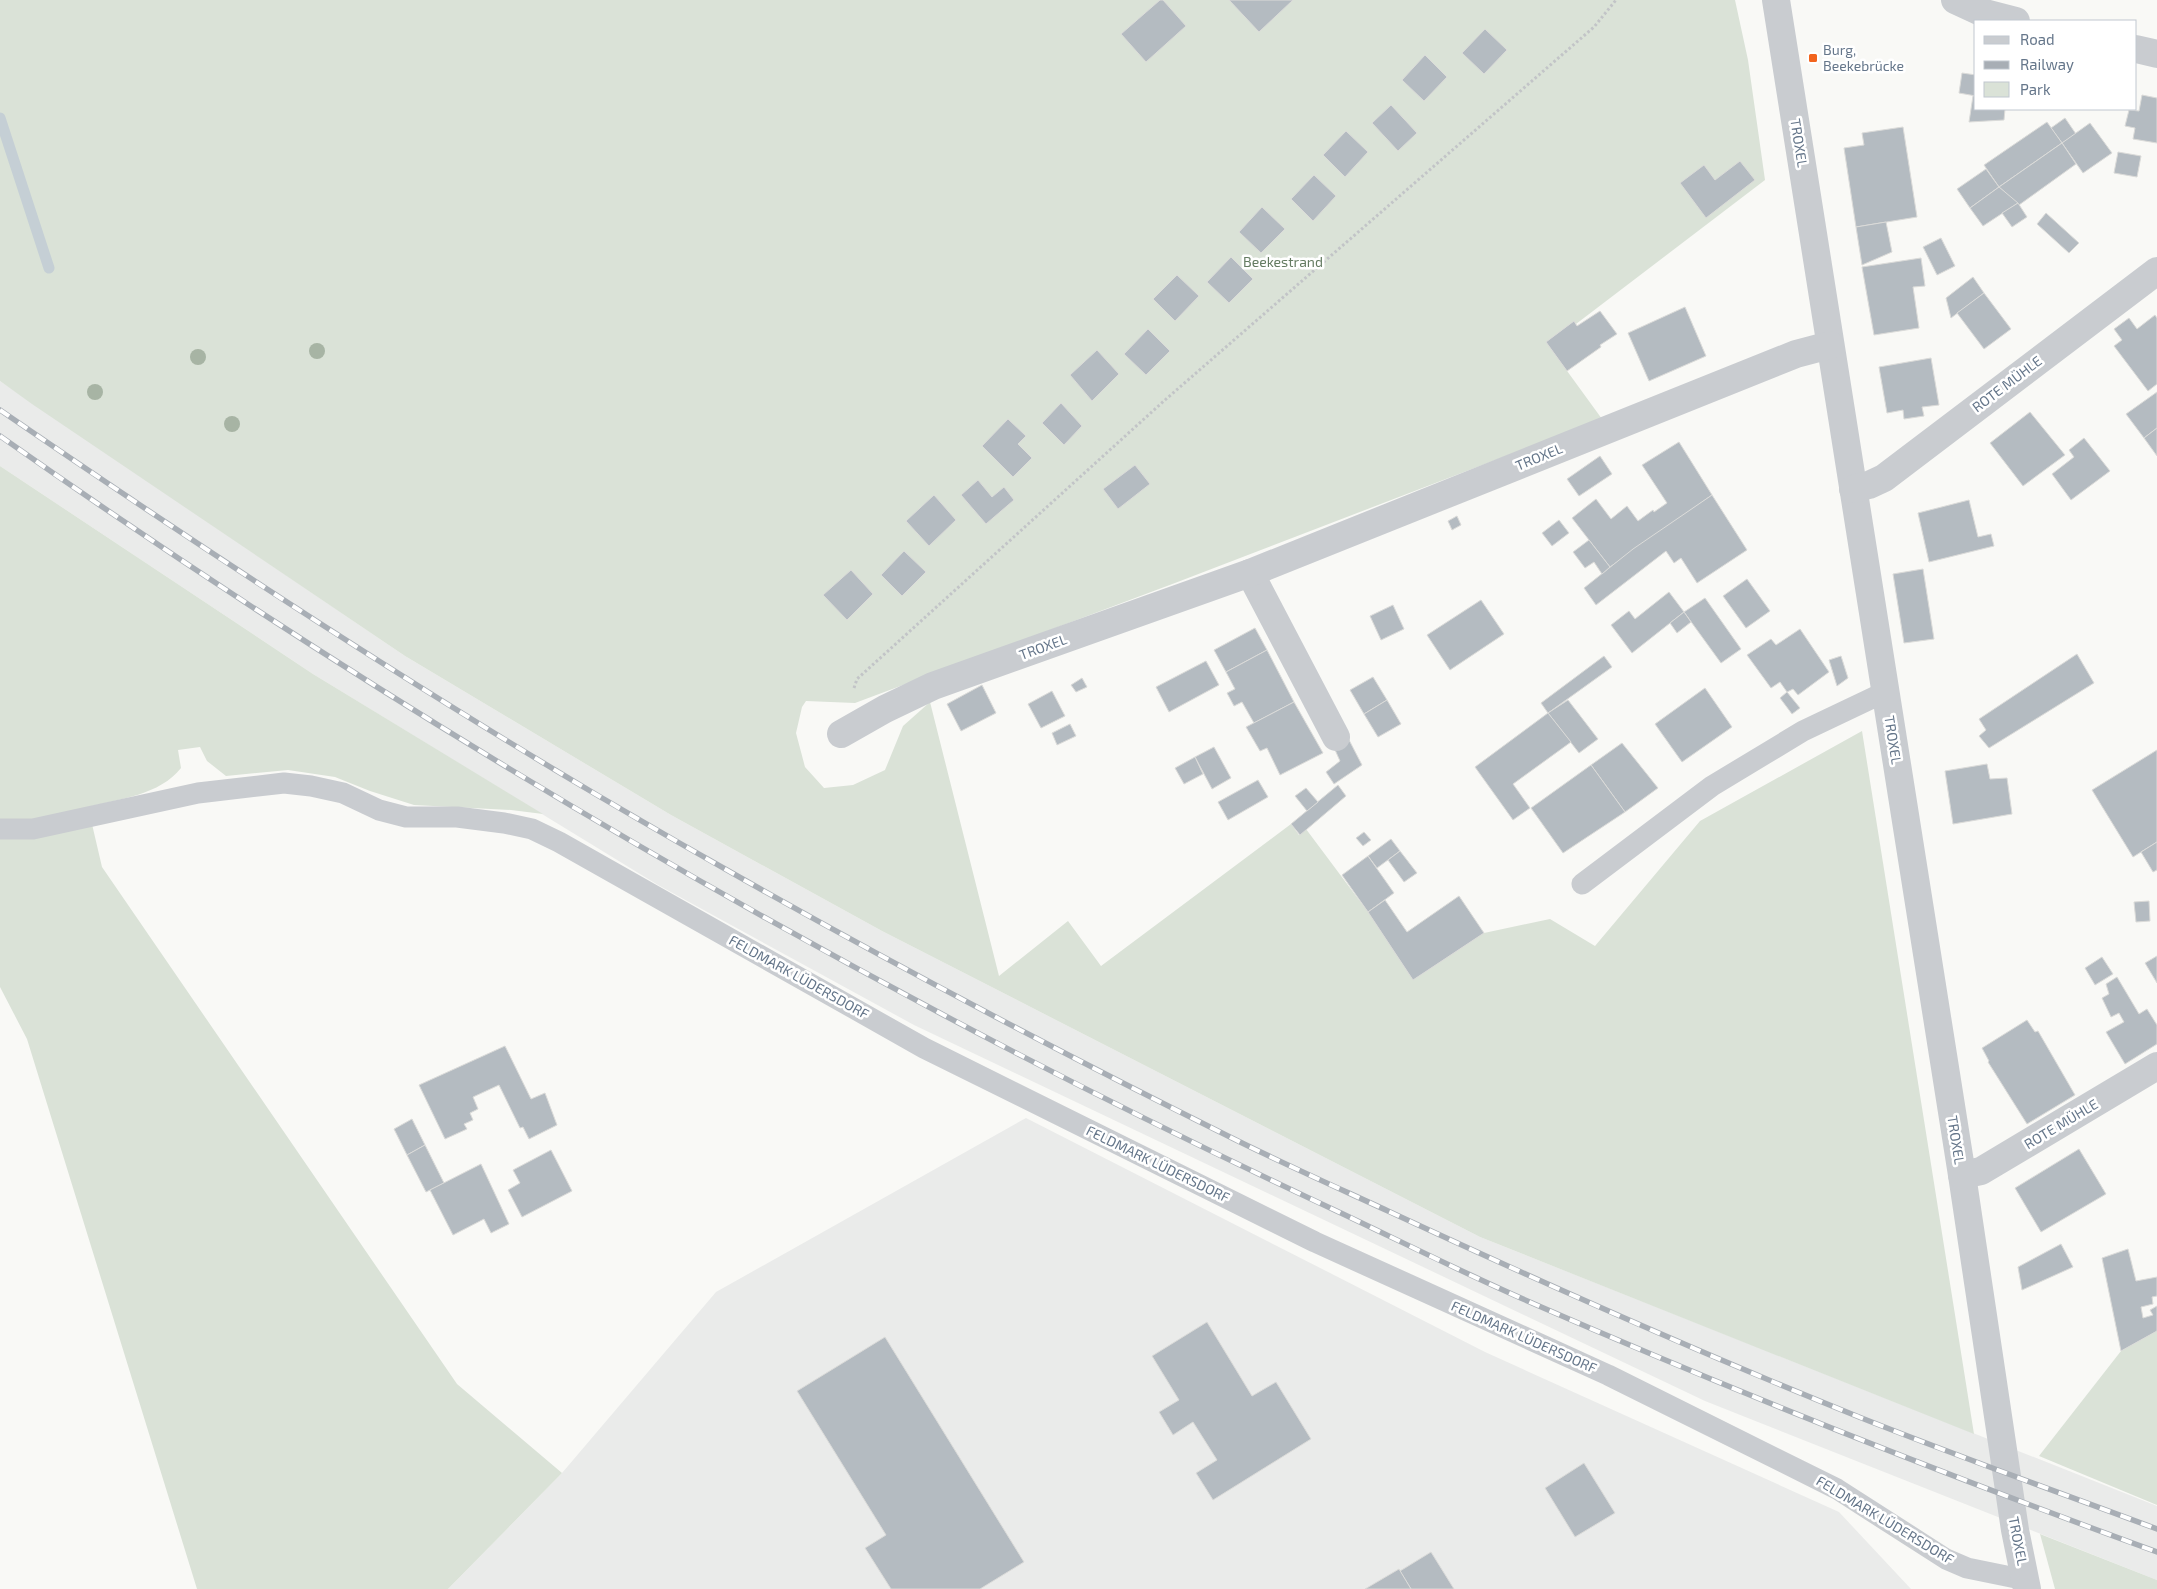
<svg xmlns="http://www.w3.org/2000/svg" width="2157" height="1589" viewBox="0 0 2157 1589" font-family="'Exo 2',sans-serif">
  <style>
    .built { fill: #eaebea }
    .green { fill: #dae2d7 }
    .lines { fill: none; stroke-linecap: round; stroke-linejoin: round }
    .stream { stroke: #c5cfd5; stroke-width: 11 }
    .building { fill: #b4bbc1; stroke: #dbdbd9 }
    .path { stroke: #c2c4c7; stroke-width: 3; stroke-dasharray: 2.5 2.5; stroke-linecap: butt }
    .lane { stroke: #c9ccd0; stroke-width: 21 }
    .street { stroke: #c9ccd0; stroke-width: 28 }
    .rail-casing { stroke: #a8aeb5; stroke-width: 5.5 }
    .rail { stroke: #fff; stroke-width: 4; stroke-dasharray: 11; stroke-linecap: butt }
    .tree { fill: #a7b4a4 }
    .poi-dot { fill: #f2641d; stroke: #fff; stroke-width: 2 }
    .labels { text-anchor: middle; stroke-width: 5; stroke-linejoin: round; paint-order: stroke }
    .poi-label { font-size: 14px; fill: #65768a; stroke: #fff; text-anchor: start }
    .street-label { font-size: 14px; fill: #65768a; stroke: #fff }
    .park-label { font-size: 14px; fill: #647b61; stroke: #fff }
  </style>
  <rect width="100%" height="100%" fill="#f9f9f6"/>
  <g class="built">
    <polygon points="0,381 405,656 671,815 882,931 1480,1237 2157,1506 2157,1580 1705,1401 914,1025 658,885 313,674 0,466"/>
    <polygon points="1026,1118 1485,1352 1839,1512 1911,1589 448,1589 562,1473 716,1292"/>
  </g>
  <g class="green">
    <polygon points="0,0 1735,0 1748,60 1765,180 1576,324 1574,321 1546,342 1602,419 1175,583 855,703 806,701 802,707 796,733 805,767 824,788 853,785 885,770 903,726 930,702 999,976 1068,921 1101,966 1291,824 1299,835 1306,829 1368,912 1413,980 1484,933 1550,919 1595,946 1700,821 1862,731 1974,1434 1480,1237 882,931 671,815 405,656 32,404 0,381"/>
    <path d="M 0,466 L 313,674 L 543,814 L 511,810 L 414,805 L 370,791 L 335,777 L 288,770 L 226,776 L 207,761 L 200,747 L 178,750 L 181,768 C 160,795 119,799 88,807 L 102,867 L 457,1384 L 562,1473 L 448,1589 L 197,1589 L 27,1039 L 0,987 Z"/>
    <polygon points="2157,1331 2157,1505 2039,1456 2121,1351"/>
    <polygon points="2040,1534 2157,1580 2157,1589 2055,1589"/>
  </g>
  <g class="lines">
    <polyline class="stream" points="0,118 49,268"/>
  </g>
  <g class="building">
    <polygon points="1160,0 1163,0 1186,26 1146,62 1121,34"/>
    <polygon points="1229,0 1293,0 1259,32"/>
    <polygon points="1485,29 1507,50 1484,74 1462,53"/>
    <polygon points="1425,55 1447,77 1424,101 1402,80"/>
    <polygon points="1962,73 1976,75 1976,96 1959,93"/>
    <polygon points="2142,95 2157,98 2157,143 2133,139 2135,128 2125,126 2129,110 2139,111"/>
    <polygon points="1973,96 1976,96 1976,109 2005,109 2004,120 1969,122"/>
    <polygon points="1391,105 1417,133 1398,151 1372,123"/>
    <polygon points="2065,118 2076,134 2062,143 2051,128"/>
    <polygon points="2047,122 2062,143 1999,187 1984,165"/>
    <polygon points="2090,123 2112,153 2083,173 2062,143"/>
    <polygon points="1903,127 1917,217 1856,227 1844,148 1864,145 1862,133"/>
    <polygon points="1346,131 1368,152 1345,177 1323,155"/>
    <polygon points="2062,143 2076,164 2019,205 1999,187"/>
    <polygon points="2118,152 2141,156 2137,177 2114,173"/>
    <polygon points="1740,161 1755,180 1706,218 1680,183 1704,165 1715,180"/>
    <polygon points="1986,169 1999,187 1970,208 1957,189"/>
    <polygon points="1314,175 1336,196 1313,221 1291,199"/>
    <polygon points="1999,187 2018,203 1983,226 1970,208"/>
    <polygon points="2018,203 2027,217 2012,227 2002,213"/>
    <polygon points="1262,207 1285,229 1261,253 1239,232"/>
    <polygon points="2046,213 2079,243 2069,253 2037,224"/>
    <polygon points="1886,222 1892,252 1862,265 1856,227"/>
    <polygon points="1941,238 1955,266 1937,275 1923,247"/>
    <polygon points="1231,257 1253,279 1229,303 1207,282"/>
    <polygon points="1921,258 1925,286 1913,287 1919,328 1874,335 1862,267"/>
    <polygon points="1177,275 1199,296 1175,321 1153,299"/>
    <polygon points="1973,277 1984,293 1951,318 1946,298"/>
    <polygon points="1984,293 2011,329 1984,349 1957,313"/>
    <polygon points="1685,307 1706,356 1649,381 1628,333"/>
    <polygon points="1600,311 1617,334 1600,345 1601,347 1567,371 1546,342 1574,321 1577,326"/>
    <polygon points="2155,315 2157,318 2157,384 2148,391 2114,346 2122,340 2114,329 2129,318 2137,329"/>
    <polygon points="1148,329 1170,351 1146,375 1124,354"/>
    <polygon points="1097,350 1119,374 1092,401 1070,375"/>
    <polygon points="1931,358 1939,405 1922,407 1924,416 1904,419 1903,410 1887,413 1879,367"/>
    <polygon points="2157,392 2157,428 2144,438 2126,414"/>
    <polygon points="1061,403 1082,426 1064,445 1042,423"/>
    <polygon points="2030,412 2065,455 2023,486 1990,443"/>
    <polygon points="1008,419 1026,436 1018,444 1032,458 1013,477 982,446"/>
    <polygon points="2157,428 2157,456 2144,438"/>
    <polygon points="2084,438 2110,471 2071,500 2052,474 2074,457 2069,450"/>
    <polygon points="1679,442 1712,495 1610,567 1572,518 1596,499 1611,519 1627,506 1638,521 1653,510 1654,512 1667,503 1642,465"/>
    <polygon points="1600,456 1612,474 1579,496 1567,479"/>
    <polygon points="1135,465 1150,484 1118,509 1103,489"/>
    <polygon points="978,480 992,497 1004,487 1014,500 986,524 961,495"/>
    <polygon points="934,495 956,520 929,546 906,521"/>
    <polygon points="1712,495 1747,550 1697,583 1681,558 1674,563 1666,551 1596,605 1584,588 1633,549"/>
    <polygon points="1969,500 1978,537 1991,534 1994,546 1929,562 1918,513"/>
    <polygon points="1457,516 1461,525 1452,530 1448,521"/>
    <polygon points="1559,520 1569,533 1552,546 1542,533"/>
    <polygon points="1589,540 1610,567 1602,574 1594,562 1585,568 1573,552"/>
    <polygon points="904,551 926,572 902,596 881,575"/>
    <polygon points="1923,569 1934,639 1904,643 1893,574"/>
    <polygon points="851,570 873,594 847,620 823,595"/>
    <polygon points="1747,579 1770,611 1746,628 1723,596"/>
    <polygon points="1669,592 1684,612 1632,653 1611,625 1629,611 1635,619"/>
    <polygon points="1705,598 1741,649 1721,663 1684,612"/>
    <polygon points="1481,600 1504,634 1450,670 1427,635"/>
    <polygon points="1393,605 1404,629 1381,640 1370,616"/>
    <polygon points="1684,612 1691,622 1677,633 1670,623"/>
    <polygon points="1255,628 1267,650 1226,672 1214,650"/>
    <polygon points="1800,629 1829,672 1798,695 1793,689 1787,692 1780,682 1771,688 1747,655 1771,639 1776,645"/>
    <polygon points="1267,650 1294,702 1254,723 1242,702 1234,706 1227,693 1235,689 1226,672"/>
    <polygon points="2077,654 2094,683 1989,748 1979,736 1986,730 1979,719"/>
    <polygon points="1604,656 1612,667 1548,713 1541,703"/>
    <polygon points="1841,656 1848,678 1837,686 1829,660"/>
    <polygon points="1206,661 1219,685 1169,712 1156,687"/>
    <polygon points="1373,677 1387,700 1364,714 1350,690"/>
    <polygon points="1082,678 1087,687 1076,692 1071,685"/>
    <polygon points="982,685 996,713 961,731 947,704"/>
    <polygon points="1705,688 1732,727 1682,762 1655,724"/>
    <polygon points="1052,691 1065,716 1041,728 1028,704"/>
    <polygon points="1787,692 1800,708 1792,714 1780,698"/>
    <polygon points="1387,700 1401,724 1378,737 1364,714"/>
    <polygon points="1568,700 1598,739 1579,753 1548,713"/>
    <polygon points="1294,702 1323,753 1280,775 1267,748 1260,751 1246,727"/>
    <polygon points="1548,713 1571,742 1513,784 1530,808 1513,820 1475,767"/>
    <polygon points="1070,724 1076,736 1057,745 1052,733"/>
    <polygon points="1348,738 1362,765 1334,784 1326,772 1340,761 1332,743"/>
    <polygon points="1622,743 1658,788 1625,812 1591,765"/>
    <polygon points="1214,747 1231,778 1212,789 1195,757"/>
    <polygon points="2157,750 2157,842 2133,857 2092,790"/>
    <polygon points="1195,757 1203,774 1184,784 1175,768"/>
    <polygon points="1987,764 1990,779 2007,778 2012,814 1953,824 1945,771"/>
    <polygon points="1591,765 1625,812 1563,853 1531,808"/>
    <polygon points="1258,780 1268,797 1228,820 1218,802"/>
    <polygon points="1338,785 1346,796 1300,835 1291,824"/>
    <polygon points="1306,788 1318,802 1307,811 1295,796"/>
    <polygon points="1364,832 1371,840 1363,846 1356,838"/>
    <polygon points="1391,839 1400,851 1377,868 1368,856"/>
    <polygon points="2157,842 2157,870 2153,872 2141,852"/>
    <polygon points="1400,851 1417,873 1404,882 1388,860"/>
    <polygon points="1368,856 1394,893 1368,912 1342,875"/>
    <polygon points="1459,896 1484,933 1413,980 1368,912 1385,900 1407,932"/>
    <polygon points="2149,901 2150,921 2136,922 2134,902"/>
    <polygon points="2157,956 2157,983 2145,963"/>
    <polygon points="2102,957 2113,974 2095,985 2085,968"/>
    <polygon points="2117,977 2139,1014 2147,1009 2157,1025 2157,1044 2125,1064 2106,1032 2124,1022 2119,1013 2111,1017 2102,998 2109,994 2106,984"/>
    <polygon points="2027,1020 2035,1032 2038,1031 2075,1095 2027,1124 1988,1062 1989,1061 1982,1048"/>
    <polygon points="505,1046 531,1099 545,1093 557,1125 529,1139 523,1127 520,1128 499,1085 473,1097 478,1109 470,1113 473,1120 464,1124 467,1129 445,1139 419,1085"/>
    <polygon points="412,1119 425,1145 407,1155 394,1129"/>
    <polygon points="425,1145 444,1183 426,1192 407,1155"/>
    <polygon points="2079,1149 2106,1194 2041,1232 2015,1188"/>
    <polygon points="551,1150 572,1191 522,1217 508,1190 520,1183 513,1170"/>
    <polygon points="481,1164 509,1224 491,1233 484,1219 453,1235 430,1190"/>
    <polygon points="2061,1244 2073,1267 2022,1290 2018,1267"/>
    <polygon points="2128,1249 2136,1281 2157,1277 2157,1296 2152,1297 2153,1304 2141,1307 2143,1318 2153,1315 2150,1310 2157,1306 2157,1331 2121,1351 2102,1258"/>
    <polygon points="1207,1322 1252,1396 1276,1382 1311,1439 1213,1500 1196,1473 1217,1460 1193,1422 1173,1435 1159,1412 1179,1400 1152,1356"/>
    <polygon points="885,1337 1024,1562 980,1589 891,1589 865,1548 886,1535 797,1391"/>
    <polygon points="1584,1463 1615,1513 1575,1537 1545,1488"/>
    <polygon points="1431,1552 1454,1589 1411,1589 1400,1571"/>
    <polygon points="1399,1569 1411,1589 1365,1589"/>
  </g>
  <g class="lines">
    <polyline class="path" points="854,688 857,679 1165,400 1594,27 1616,0"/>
    <g class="lane">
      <polyline points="0,829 33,829 198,793 284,783 311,786 343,793 379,810 406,817 457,817 504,823 532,829 559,842 924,1048 1315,1242 1608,1375 1837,1489 1946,1559 1967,1568 2026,1580"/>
      <polyline points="1582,884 1712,786 1803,731 1885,692"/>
    </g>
    <g class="street">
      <polyline points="1776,0 1962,1175 2015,1530 2027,1589"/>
      <polyline points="1955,0 1981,12 2016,21"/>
      <polyline points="2136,49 2157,54"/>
      <polyline points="1853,489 1869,485 1884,478 2157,271"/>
      <polyline points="1250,573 1336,737"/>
      <polyline points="841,734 885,709 933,686 1250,573 1796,354 1830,345"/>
      <polyline points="1962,1175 1981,1171 2157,1066"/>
    </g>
    <defs>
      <g id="rail">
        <path d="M 0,410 C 195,544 393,674 597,795 C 804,917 1017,1031 1232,1138 C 1284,1164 1336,1187 1388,1211 C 1543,1283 1700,1353 1859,1417 C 1957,1456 2058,1492 2157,1529"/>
        <path d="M 0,436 C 424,734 874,995 1343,1214 C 1406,1244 1468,1275 1532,1303 C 1738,1393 1946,1475 2157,1552"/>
      </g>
    </defs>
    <use href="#rail" class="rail-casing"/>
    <use href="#rail" class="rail"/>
  </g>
  <g class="tree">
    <circle cx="317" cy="351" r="8"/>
    <circle cx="198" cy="357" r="8"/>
    <circle cx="95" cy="392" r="8"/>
    <circle cx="232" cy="424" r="8"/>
  </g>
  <rect class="poi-dot" x="1808" y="53" width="10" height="10" rx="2.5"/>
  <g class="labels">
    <g class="poi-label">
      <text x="1823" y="55">Burg,<tspan x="1823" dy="16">Beekebrücke</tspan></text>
    </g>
    <g class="street-label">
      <text transform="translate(1799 143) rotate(81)" y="5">TROXEL</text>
      <text transform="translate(2007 384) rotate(-37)" y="5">ROTE MÜHLE</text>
      <text transform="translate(1539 457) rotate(-22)" y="5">TROXEL</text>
      <text transform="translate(1043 647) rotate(-20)" y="5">TROXEL</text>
      <text transform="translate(1893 740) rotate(81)" y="5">TROXEL</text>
      <text transform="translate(799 977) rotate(29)" y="5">FELDMARK LÜDERSDORF</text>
      <text transform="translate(2061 1124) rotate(-31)" y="5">ROTE MÜHLE</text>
      <text transform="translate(1956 1140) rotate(81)" y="5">TROXEL</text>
      <text transform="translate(1158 1164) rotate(26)" y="5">FELDMARK LÜDERSDORF</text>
      <text transform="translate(1524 1337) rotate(24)" y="5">FELDMARK LÜDERSDORF</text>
      <text transform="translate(1885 1520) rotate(31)" y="5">FELDMARK LÜDERSDORF</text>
      <text transform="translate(2018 1541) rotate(79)" y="5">TROXEL</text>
    </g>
    <g class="park-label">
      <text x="1283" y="267">Beekestrand</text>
    </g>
  </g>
  <rect x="1974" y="20" width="162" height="90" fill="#ffffff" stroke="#c1c8d0"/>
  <rect x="1984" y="36" width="25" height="8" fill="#c9ccd0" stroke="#c1c8d0"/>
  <text x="2020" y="45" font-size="15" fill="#65768a">Road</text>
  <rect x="1984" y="61" width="25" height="8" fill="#a8aeb5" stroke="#c1c8d0"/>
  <text x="2020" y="70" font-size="15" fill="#65768a">Railway</text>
  <rect x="1984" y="82" width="25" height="15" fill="#dae2d7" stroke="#c1c8d0"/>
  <text x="2020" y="95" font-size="15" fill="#65768a">Park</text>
</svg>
